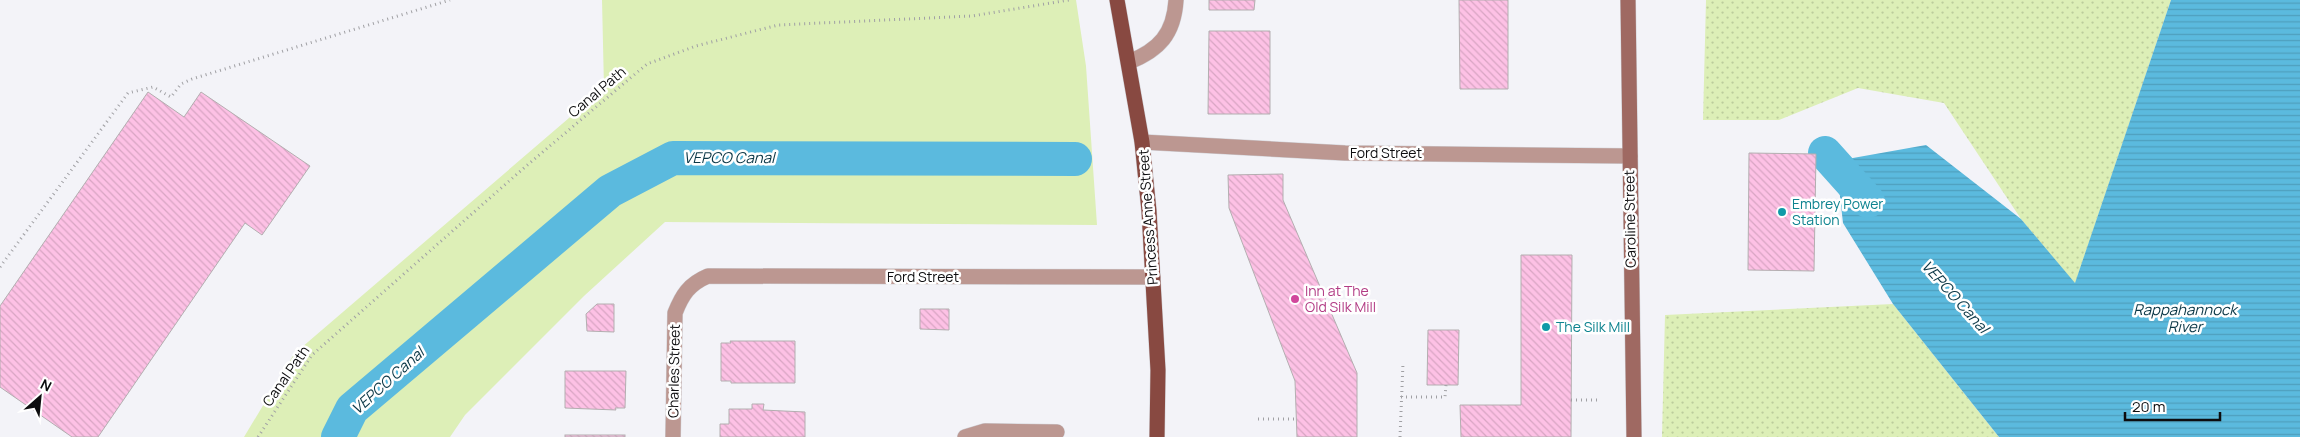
<svg xmlns="http://www.w3.org/2000/svg" width="2300" height="437" viewBox="0 0 2300 437" font-family="Manrope,sans-serif">
  <style>
    .grass { fill: url(#grass-dots) }
    .green { fill: #ddefb7 }
    .water { fill: url(#water-rules) }
    .lines { fill: none; stroke-linecap: round; stroke-linejoin: round }
    .canal { stroke: #5bbade; stroke-width: 34 }
    .building { fill: url(#building-back-hatch); stroke: #b3aeb0 }
    .lane-casing { stroke: #ceced3; stroke-width: 16 }
    .street-casing { stroke: #ceced3; stroke-width: 16 }
    .secondary-casing { stroke: #ceced3; stroke-width: 16 }
    .primary-casing { stroke: #ceced3; stroke-width: 16 }
    .path { stroke: #a0a0a4; stroke-width: 3; stroke-dasharray: 1 4; stroke-linecap: butt }
    .lane { stroke: #bc9791; stroke-width: 15 }
    .street { stroke: #bc9791; stroke-width: 15 }
    .secondary { stroke: #9f6962; stroke-width: 15 }
    .primary { stroke: #884941; stroke-width: 15 }
    .culture-dot { fill: #0f9aa8; stroke: #fff; stroke-width: 2 }
    .hotel-dot { fill: #d1479c; stroke: #fff; stroke-width: 2 }
    .labels { text-anchor: middle; stroke-width: 5; stroke-linejoin: round; paint-order: stroke }
    .street-label { font-size: 14px; fill: #0d0d0f; stroke: #fff }
    .culture-label { font-size: 14px; fill: #0d838f; stroke: #fff; text-anchor: start }
    .hotel-label { font-size: 14px; fill: #b23c85; stroke: #fff; text-anchor: start }
    .water-label { font-size: 15px; font-style: italic; fill: #0b3746; stroke: #fff }
  </style>
  <defs>
    <pattern id="grass-dots" width="8" height="8" patternUnits="userSpaceOnUse" patternTransform="scale(1.25)"><rect width="8" height="8" fill="#ddefb7"/><path d="M2 2h.1M6 6h.1" fill="none" stroke="#bccc9c" stroke-width="1.8" stroke-linecap="round"/></pattern>
    <pattern id="water-rules" width="6" height="5" patternUnits="userSpaceOnUse" patternTransform="scale(1.25)"><rect width="6" height="5" fill="#5bbade"/><path d="M0 2.5h6" fill="none" stroke="#4e9fbd"/></pattern>
    <pattern id="building-back-hatch" width="6" height="6" patternUnits="userSpaceOnUse" patternTransform="scale(1.25)"><rect width="6" height="6" fill="#fdc1e5"/><path d="M-1 5l2 2M0 0l6 6M5-1l2 2" fill="none" stroke="#d8a5c3"/></pattern>
  </defs>
  <rect width="100%" height="100%" fill="#f3f3f8"/>
  <g class="grass">
    <polygon points="1706,0 2171,0 2075,284 2021,219 1944,103 1858,88 1779,120 1703,120"/>
    <polygon points="1893,304 1999,437 1662,437 1665,315"/>
  </g>
  <polygon class="green" points="602,0 1076,0 1086,66 1097,225 665,222 584,296 465,415 450,437 244,437 294,354 604,88"/>
  <polygon class="water" points="2171,0 2300,0 2300,437 1999,437 1893,304 1843,223 1836,161 1926,145 2021,219 2075,283"/>
  <g class="lines">
    <g class="canal">
      <polyline points="1825,153 1868,201"/>
      <polyline points="338,437 352,409 610,191 673,158 1075,159"/>
    </g>
  </g>
  <g class="building">
    <polygon points="1209,0 1255,0 1254,10 1209,10"/>
    <polygon points="1459,0 1508,0 1508,89 1460,89"/>
    <polygon points="1209,31 1270,31 1270,114 1208,114"/>
    <polygon points="148,92 184,117 201,92 310,166 262,235 245,223 98,437 72,437 0,387 0,306"/>
    <polygon points="1749,153 1816,154 1814,271 1748,270"/>
    <polygon points="1283,174 1283,200 1357,373 1357,437 1297,437 1295,381 1229,208 1228,175"/>
    <polygon points="1521,255 1572,255 1571,437 1461,437 1460,405 1521,405"/>
    <polygon points="597,304 614,304 614,332 587,331 586,314"/>
    <polygon points="920,309 949,309 949,330 920,329"/>
    <polygon points="1428,330 1459,330 1458,385 1427,385"/>
    <polygon points="730,341 795,341 795,383 731,383 731,381 721,381 721,343 731,343"/>
    <polygon points="565,371 626,371 625,408 615,408 616,410 565,408"/>
    <polygon points="752,404 764,404 763,410 805,412 805,437 720,437 720,424 729,424 729,409 752,409"/>
    <rect x="565" y="435" width="60" height="2"/>
  </g>
  <g class="lines">
    <defs>
      <g id="lane">
        <path d="M 1129,62 C 1159,50 1174,34 1176,0"/>
        <polyline points="965,437 985,431 1057,432"/>
      </g>
      <g id="street">
        <polyline points="1142,142 1345,153 1630,156"/>
        <path d="M 673,437 L 675,313 C 682,295 689,284 708,276 L 1153,277"/>
      </g>
      <polyline id="secondary" points="1628,0 1634,437"/>
      <polyline id="primary" points="1117,0 1142,142 1149,211 1158,370 1157,437"/>
    </defs>
    <use href="#lane" class="lane-casing"/>
    <use href="#street" class="street-casing"/>
    <use href="#secondary" class="secondary-casing"/>
    <use href="#primary" class="primary-casing"/>
    <g class="path">
      <polyline points="0,267 128,93 153,87 171,97 181,84 192,79 450,0"/>
      <polyline points="1401,397 1445,397 1446,385"/>
      <polyline points="1571,400 1601,400"/>
      <polyline points="1258,419 1297,419"/>
      <polyline points="258,437 312,355 525,167 647,64 696,46 778,25 972,16 1069,0"/>
      <polyline points="1400,437 1403,363"/>
    </g>
    <use href="#lane" class="lane"/>
    <use href="#street" class="street"/>
    <use href="#secondary" class="secondary"/>
    <use href="#primary" class="primary"/>
  </g>
  <g class="culture-dot">
    <circle cx="1782" cy="212" r="5"/>
    <circle cx="1546" cy="327" r="5"/>
  </g>
  <circle class="hotel-dot" cx="1295" cy="299" r="5"/>
  <g class="labels">
    <g class="street-label">
      <text transform="translate(597 92) rotate(-40)" y="5">Canal Path</text>
      <text x="1386" y="158">Ford Street</text>
      <text transform="translate(1148 217) rotate(-94)" y="5">Princess Anne Street</text>
      <text transform="translate(1630 219) rotate(-91)" y="5">Caroline Street</text>
      <text x="923" y="282">Ford Street</text>
      <text transform="translate(674 371) rotate(-89)" y="5">Charles Street</text>
      <text transform="translate(286 376) rotate(-55)" y="5">Canal Path</text>
    </g>
    <g class="culture-label">
      <text x="1792" y="209">Embrey Power<tspan x="1792" dy="16">Station</tspan></text>
      <text x="1556" y="332">The Silk Mill</text>
    </g>
    <g class="hotel-label">
      <text x="1305" y="296">Inn at The<tspan x="1305" dy="16">Old Silk Mill</tspan></text>
    </g>
    <g class="water-label">
      <text x="729" y="163">VEPCO Canal</text>
      <text transform="translate(1955 297) rotate(48)" y="5">VEPCO Canal</text>
      <text x="2185" y="315">Rappahannock<tspan x="2185" dy="17">River</tspan></text>
      <text transform="translate(388 381) rotate(-42)" y="5">VEPCO Canal</text>
    </g>
  </g>
  <g transform="translate(40 397) rotate(27)" stroke="#ffffff" stroke-width="4" paint-order="stroke">
  <path d="M0-4L9 19L0 12L-9 19Z" fill="#0d0d0f"/>
  <text y="-8" font-size="14" font-weight="bold" text-anchor="middle" fill="#0d0d0f">N</text>
  </g>
  <path d="M2125 412v8h95v-8" fill="none" stroke="#0d0d0f" stroke-width="2.5"/>
  <text x="2132" y="412" font-size="15" fill="#0d0d0f" stroke="#ffffff" stroke-width="4" paint-order="stroke">20 m</text>
</svg>
